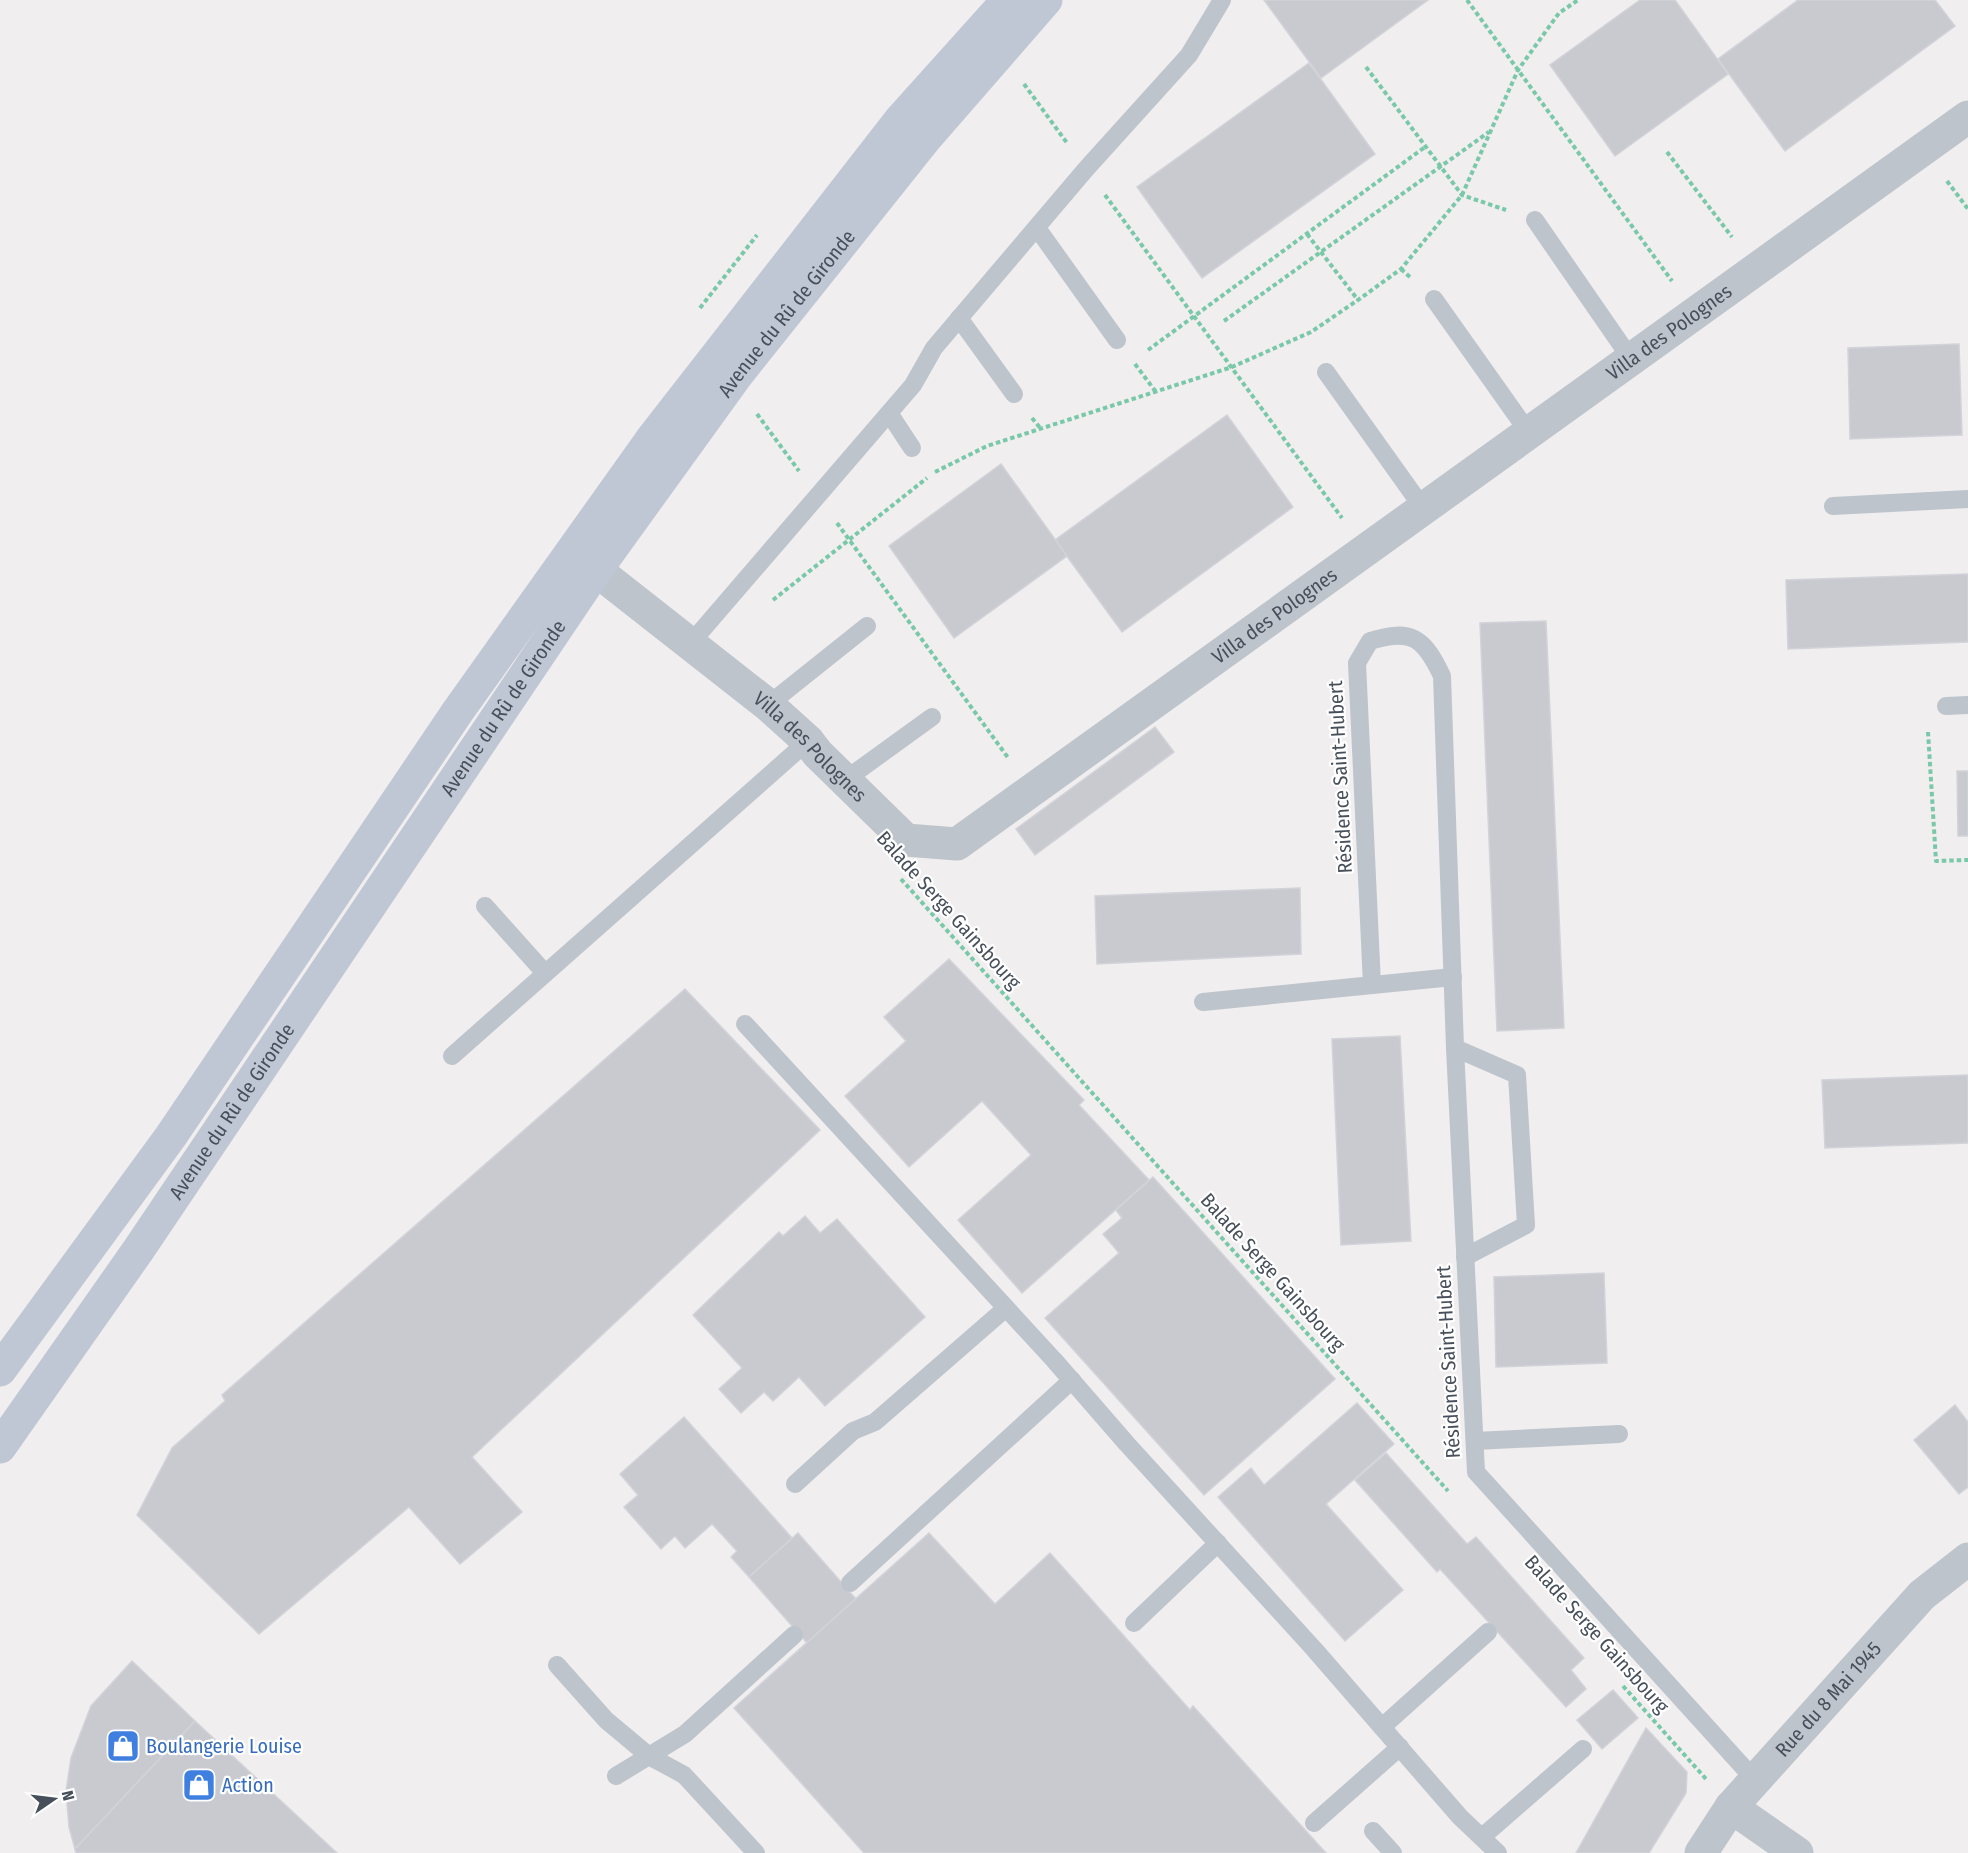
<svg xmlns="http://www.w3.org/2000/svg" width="1968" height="1853" viewBox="0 0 1968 1853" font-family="'Fira Sans Condensed',sans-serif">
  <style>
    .building { fill: #c8cad0; stroke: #d2d3d9; stroke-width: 1.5 }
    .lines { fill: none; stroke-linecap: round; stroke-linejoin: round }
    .path { stroke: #79c8a9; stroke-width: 4; stroke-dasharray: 4.5 3; stroke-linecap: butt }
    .lane { stroke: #bdc4cc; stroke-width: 18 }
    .street { stroke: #bdc4cc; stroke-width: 33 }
    .secondary { stroke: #c0c7d4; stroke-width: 33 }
    .labels { text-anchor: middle; stroke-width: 4.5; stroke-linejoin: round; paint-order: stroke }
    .street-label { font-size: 20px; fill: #474f5a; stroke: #fff }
    .shop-label { font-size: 20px; fill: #366cbe; stroke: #fff; text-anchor: start }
  </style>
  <rect width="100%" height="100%" fill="#f0eeee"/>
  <g class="building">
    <polygon points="1264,0 1428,0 1321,78"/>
    <polygon points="1640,0 1675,0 1728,74 1615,156 1550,65"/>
    <polygon points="1798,0 1935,0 1955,26 1785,151 1718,59"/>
    <polygon points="1309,63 1375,154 1202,278 1137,187"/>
    <polygon points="1959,344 1962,435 1850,439 1848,348"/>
    <polygon points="1227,415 1293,507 1122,632 1055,540"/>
    <polygon points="1001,464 1067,556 954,638 889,546"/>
    <polygon points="1968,574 1968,642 1788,649 1786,580"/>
    <polygon points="1546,621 1564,1028 1497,1031 1480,623"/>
    <polygon points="1155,727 1174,752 1035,855 1016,829"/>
    <polygon points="1957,771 1968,771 1968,836 1958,836"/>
    <polygon points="1300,888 1301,954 1097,964 1095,896"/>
    <polygon points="949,959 1084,1100 1079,1105 1149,1180 1022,1293 958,1220 1031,1155 982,1101 909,1167 845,1096 906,1041 884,1017"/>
    <polygon points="685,989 820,1130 472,1457 522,1512 460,1564 409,1507 259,1634 137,1515 172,1448 225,1401 222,1395"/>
    <polygon points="1400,1036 1411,1241 1341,1245 1332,1039"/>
    <polygon points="1968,1075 1968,1143 1825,1148 1822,1080"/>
    <polygon points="1153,1177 1335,1379 1204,1495 1045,1318 1119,1253 1103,1234 1122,1218 1116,1210"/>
    <polygon points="805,1216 820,1233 837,1219 925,1317 825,1406 799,1377 773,1401 764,1392 741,1413 719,1389 742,1368 693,1315 779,1232 783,1236"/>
    <polygon points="1604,1273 1607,1363 1496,1367 1494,1277"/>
    <polygon points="1357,1403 1394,1444 1326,1504 1403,1590 1345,1641 1218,1497 1251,1468 1264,1485"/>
    <polygon points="1955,1405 1968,1422 1968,1487 1959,1494 1914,1440"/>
    <polygon points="684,1417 792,1538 749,1577 731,1557 737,1551 712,1524 685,1548 675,1536 661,1549 624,1507 638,1495 620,1474"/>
    <polygon points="1386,1453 1467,1544 1476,1537 1584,1658 1571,1670 1586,1689 1566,1707 1440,1569 1437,1572 1355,1480"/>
    <polygon points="798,1533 856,1599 807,1643 749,1577"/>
    <polygon points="929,1533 995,1604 1050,1553 1190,1710 1193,1706 1326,1853 864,1853 734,1708"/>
    <polygon points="132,1661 195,1721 75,1849 69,1827 66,1791 71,1758 91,1706"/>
    <polygon points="1613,1690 1638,1718 1602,1749 1577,1720"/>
    <polygon points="195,1721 337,1853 76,1853 75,1849"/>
    <polygon points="1646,1728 1687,1772 1686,1793 1649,1853 1576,1853"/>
  </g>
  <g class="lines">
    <g class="path">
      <polyline points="1467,0 1672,281"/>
      <polyline points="1366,67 1462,195 1506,210"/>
      <polyline points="1024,84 1067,143"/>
      <polyline points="1667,152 1732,237"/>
      <polyline points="1947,181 1968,209"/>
      <polyline points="1105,195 1342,518"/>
      <polyline points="1307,234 1358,300"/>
      <polyline points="1401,269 1411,278"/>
      <polyline points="700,308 757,235"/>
      <polyline points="1224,321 1489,132"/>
      <polyline points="1148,350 1425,147"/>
      <polyline points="1135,364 1156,392"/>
      <polyline points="757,414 799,471"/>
      <polyline points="1032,418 1041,429"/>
      <polyline points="935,472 987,446 1232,367 1311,332 1358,300 1401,269 1462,195 1518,70 1559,13 1578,0"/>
      <polyline points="837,523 1009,759"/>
      <polyline points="773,600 927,478"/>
      <polyline points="1928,732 1936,861 1968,860"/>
      <polyline points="901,879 1448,1491"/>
      <polyline points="1623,1686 1706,1779"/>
    </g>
    <g class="lane">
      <polyline points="1535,220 1631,359"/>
      <polyline points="1037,228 1117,340"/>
      <polyline points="1434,299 1529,433"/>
      <polyline points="959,318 1014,394"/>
      <polyline points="1326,372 1423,508"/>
      <polyline points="889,413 912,448"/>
      <polyline points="1833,506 1968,499"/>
      <polyline points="690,644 913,385 934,348 1086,169 1189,55 1222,0"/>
      <polyline points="768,705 867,626"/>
      <polyline points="1946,706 1968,705"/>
      <polyline points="845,780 932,717"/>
      <polyline points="485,906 545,973"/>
      <path d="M 1372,985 L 1357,663 L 1370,641 C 1412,628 1424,638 1442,676 L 1455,1048 L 1476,1472 L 1755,1780"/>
      <polyline points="1203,1002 1453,977"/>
      <polyline points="745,1024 1054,1360 1127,1444 1314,1649 1460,1817 1498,1853"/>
      <polyline points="1455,1048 1517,1075 1526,1225 1465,1257"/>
      <polyline points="452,1056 808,741"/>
      <polyline points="1475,1441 1619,1434"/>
      <polyline points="795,1484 853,1431 875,1422 1006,1308"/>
      <polyline points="850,1583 1072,1380"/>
      <polyline points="1134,1623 1218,1543"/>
      <polyline points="557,1665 606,1720 649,1756 684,1775 756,1853"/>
      <polyline points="1382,1727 1488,1632"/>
      <polyline points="616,1776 685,1734 794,1635"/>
      <polyline points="1314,1823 1400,1747"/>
      <polyline points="1373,1831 1393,1853"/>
      <polyline points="1482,1837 1583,1749"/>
    </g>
    <g class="street">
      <path id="s1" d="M 596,570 L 768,705 L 808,741 L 818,754 L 906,840 L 957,844 L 1968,117"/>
      <polyline points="1731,1807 1797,1853"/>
      <path id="s2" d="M 1701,1853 L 1731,1807 L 1922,1595 L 1968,1559"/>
    </g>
    <g class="secondary">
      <polyline points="0,1370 171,1136 458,711 651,440 901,119 1008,0"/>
      <path id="s3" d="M 0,1447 L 139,1249 L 596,570 L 736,376 L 925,139 L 1046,0"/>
    </g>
  </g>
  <defs>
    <symbol id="shop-square" viewBox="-11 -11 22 22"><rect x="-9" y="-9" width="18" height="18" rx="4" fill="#3f7fe0" stroke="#fff"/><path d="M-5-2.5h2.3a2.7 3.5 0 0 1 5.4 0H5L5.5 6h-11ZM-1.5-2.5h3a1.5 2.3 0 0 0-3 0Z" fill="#fff"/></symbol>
  </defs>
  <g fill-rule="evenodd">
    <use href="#shop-square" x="104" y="1727" width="38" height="38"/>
    <use href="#shop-square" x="180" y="1766" width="38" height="38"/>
  </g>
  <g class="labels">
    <g class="street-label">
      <text dy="7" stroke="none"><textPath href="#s3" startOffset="1380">Avenue du Rû de Gironde</textPath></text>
      <text dy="7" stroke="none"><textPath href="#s1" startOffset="1340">Villa des Polognes</textPath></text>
      <text dy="7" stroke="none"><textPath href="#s1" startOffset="854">Villa des Polognes</textPath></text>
      <text dy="7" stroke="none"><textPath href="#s3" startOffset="894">Avenue du Rû de Gironde</textPath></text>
      <text dy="7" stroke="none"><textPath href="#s1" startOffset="278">Villa des Polognes</textPath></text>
      <text transform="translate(1340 777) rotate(-93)" y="7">Résidence Saint-Hubert</text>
      <text transform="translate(949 910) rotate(48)" y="7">Balade Serge Gainsbourg</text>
      <text dy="7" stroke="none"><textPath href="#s3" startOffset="408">Avenue du Rû de Gironde</textPath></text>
      <text transform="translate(1273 1272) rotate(48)" y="7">Balade Serge Gainsbourg</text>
      <text transform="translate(1448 1362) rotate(-93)" y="7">Résidence Saint-Hubert</text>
      <text transform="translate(1597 1634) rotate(48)" y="7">Balade Serge Gainsbourg</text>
      <text dy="7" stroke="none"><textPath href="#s2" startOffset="200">Rue du 8 Mai 1945</textPath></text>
    </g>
    <g class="shop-label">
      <text x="146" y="1753">Boulangerie Louise</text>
      <text x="222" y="1792">Action</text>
    </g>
  </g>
  <g transform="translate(54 1799) rotate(76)" stroke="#ffffff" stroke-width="4.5" paint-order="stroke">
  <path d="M0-4.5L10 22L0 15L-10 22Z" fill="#474f5a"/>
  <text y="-9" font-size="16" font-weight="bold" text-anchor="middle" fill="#474f5a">N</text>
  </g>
</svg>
